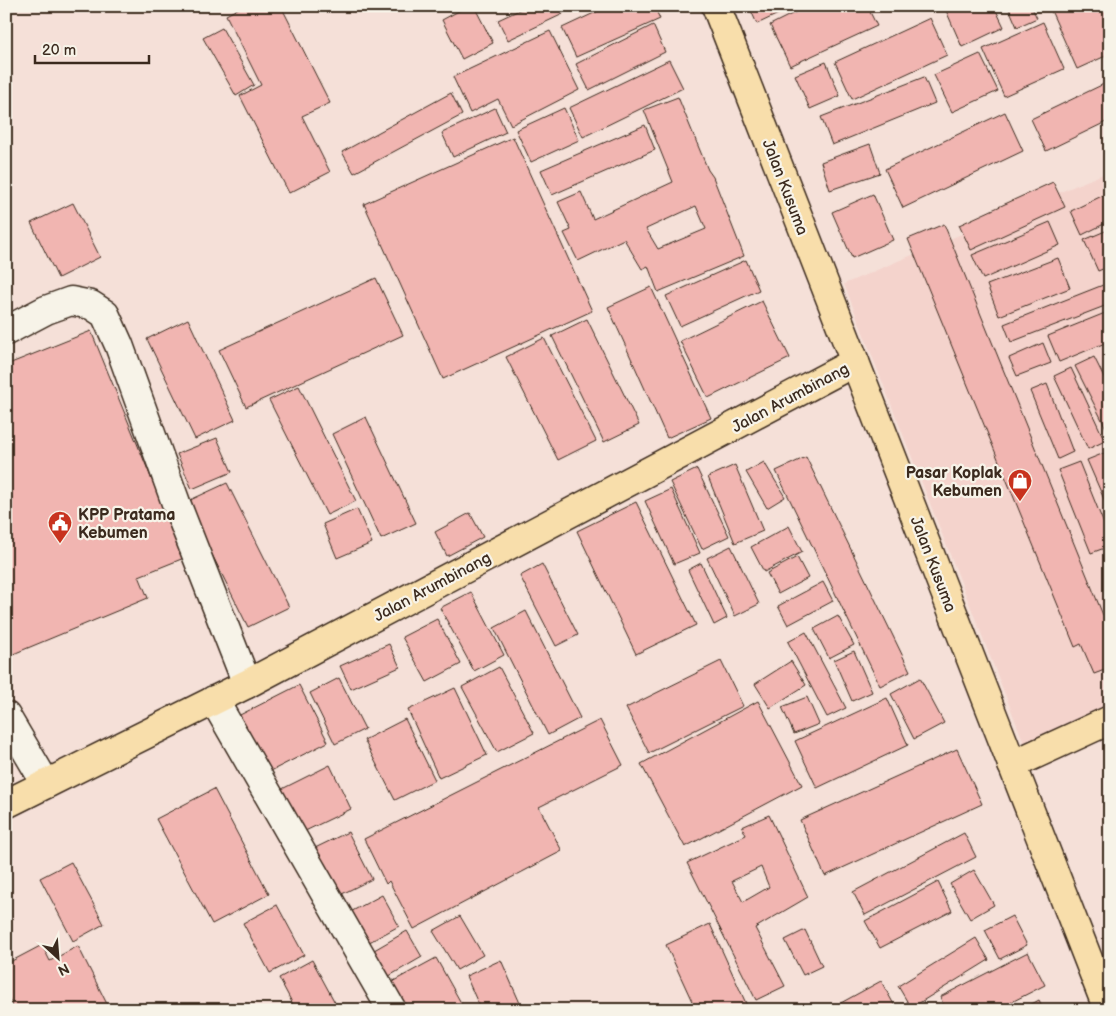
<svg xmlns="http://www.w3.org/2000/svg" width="1116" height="1016" viewBox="0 0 1116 1016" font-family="'Balsamiq Sans',sans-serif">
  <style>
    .built { fill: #f4d3cc }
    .building { fill: #f1b5b1; stroke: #3b2a1e; fill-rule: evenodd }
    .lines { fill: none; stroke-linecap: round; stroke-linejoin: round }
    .minor-casing { stroke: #3b2a1e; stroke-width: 31 }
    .major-casing { stroke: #3b2a1e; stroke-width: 31 }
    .minor { stroke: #f7f3e8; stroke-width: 28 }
    .major { stroke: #f8deab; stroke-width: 28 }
    .labels { text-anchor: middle; stroke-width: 4.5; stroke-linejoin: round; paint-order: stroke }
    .street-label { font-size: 16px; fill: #3b2a1e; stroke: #f7f3e8 }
    .poi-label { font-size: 16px; font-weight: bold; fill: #3b2a1e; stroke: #f7f3e8; text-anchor: end }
  </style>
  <rect width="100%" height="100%" fill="#f5e0d8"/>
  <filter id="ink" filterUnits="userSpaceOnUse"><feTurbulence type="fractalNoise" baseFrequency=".02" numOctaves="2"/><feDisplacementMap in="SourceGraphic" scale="10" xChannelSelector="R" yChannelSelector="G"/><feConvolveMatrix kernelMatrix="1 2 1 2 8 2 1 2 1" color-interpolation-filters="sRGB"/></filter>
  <g filter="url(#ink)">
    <polygon class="built" points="1110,171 1110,721 1030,758 844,284"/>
    <g class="building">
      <polygon points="243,6 281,6 330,103 302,116 330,172 289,193 240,96 261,85 226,15"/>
      <polygon points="468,6 474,6 493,43 462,59 442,20"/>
      <polygon points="528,6 560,6 563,14 508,40 498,20"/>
      <polygon points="609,6 654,6 660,19 576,57 562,28"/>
      <polygon points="749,6 795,6 757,24"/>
      <polygon points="808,6 867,6 877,26 790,66 770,25"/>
      <polygon points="944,6 994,6 1004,27 962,47"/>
      <polygon points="1008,6 1031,6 1037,18 1017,27"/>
      <polygon points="1049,6 1110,6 1110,54 1077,69"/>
      <polygon points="930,18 947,55 852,99 835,62"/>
      <polygon points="1043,22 1064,69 1004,96 983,49"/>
      <polygon points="653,25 665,52 589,90 576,64"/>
      <polygon points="222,28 254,85 236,96 203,38"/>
      <polygon points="550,31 579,90 511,125 498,99 470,113 453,77"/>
      <polygon points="980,54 998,91 952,112 934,75"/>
      <polygon points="669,60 683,88 583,137 569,108"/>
      <polygon points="826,62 840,96 810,109 795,75"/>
      <polygon points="924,77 935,103 832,145 821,117"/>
      <polygon points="1110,81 1110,120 1046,151 1031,119"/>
      <polygon points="451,93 462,115 354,173 342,152"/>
      <path d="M 678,97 L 708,170 L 713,177 L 744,256 L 658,292 L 648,266 L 642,269 L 624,239 L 578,261 L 564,233 L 571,230 L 558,202 L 581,192 L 593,219 L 673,182 L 644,110 ZM 696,206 L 706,229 L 658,249 L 646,229 Z"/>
      <polygon points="495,108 506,132 453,157 442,133"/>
      <polygon points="564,108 579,140 531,162 516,130"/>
      <polygon points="1005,112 1023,151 903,208 885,169"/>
      <polygon points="645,125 655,150 552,195 541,170"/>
      <polygon points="513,137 592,311 443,379 364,204"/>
      <polygon points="870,144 880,173 830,190 821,162"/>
      <polygon points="1053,182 1065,207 971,250 959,225"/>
      <polygon points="1110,192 1110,221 1082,235 1071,211"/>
      <polygon points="873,194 893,240 852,258 832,212"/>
      <polygon points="73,203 100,257 58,278 31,223"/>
      <polygon points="1050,222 1060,245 983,279 972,255"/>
      <polygon points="944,224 1103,615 1110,612 1110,668 1094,674 1081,644 1075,647 908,239"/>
      <polygon points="1110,229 1110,266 1098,271 1084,240"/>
      <polygon points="1058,258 1070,288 999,316 987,285"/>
      <polygon points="746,260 759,290 680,326 666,296"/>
      <polygon points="376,278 403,335 246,407 219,350"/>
      <polygon points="1103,285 1110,304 1011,342 1004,324"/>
      <polygon points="651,287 711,418 667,438 608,307"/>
      <polygon points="762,301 790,358 708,398 680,341"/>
      <polygon points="1110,311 1110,341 1059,362 1048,336"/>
      <polygon points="188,319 235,420 195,439 147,339"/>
      <polygon points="587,319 639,425 604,442 552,336"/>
      <polygon points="91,331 184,558 139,576 148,598 6,657 6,365"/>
      <polygon points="544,338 596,441 558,460 506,357"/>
      <polygon points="1043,343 1051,363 1017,376 1009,358"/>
      <polygon points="1094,357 1110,389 1110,436 1075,366"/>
      <polygon points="1071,368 1105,441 1088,449 1054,376"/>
      <polygon points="1047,384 1073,452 1058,459 1030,391"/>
      <polygon points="299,386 356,501 327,515 269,400"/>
      <polygon points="366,417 416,523 381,539 332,434"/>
      <polygon points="217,438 232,472 192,489 177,454"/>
      <polygon points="1107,452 1110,459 1110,513 1087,460"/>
      <polygon points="806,457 910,671 880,686 776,471"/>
      <polygon points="764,462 785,497 767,508 746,472"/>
      <polygon points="1079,462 1110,539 1110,546 1091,553 1058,470"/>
      <polygon points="735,465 763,531 735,543 708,477"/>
      <polygon points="697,469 729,536 702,549 670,482"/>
      <polygon points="227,483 289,607 248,627 186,502"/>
      <polygon points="671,489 700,553 674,564 645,501"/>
      <polygon points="636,502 696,625 636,654 577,531"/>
      <polygon points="357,509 372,543 337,558 323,524"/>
      <polygon points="470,513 483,537 447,556 435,532"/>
      <polygon points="789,526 802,552 764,572 751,547"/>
      <polygon points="731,546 759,604 735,616 707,558"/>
      <polygon points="797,557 808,578 778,594 767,573"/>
      <polygon points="701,563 727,618 714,625 688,570"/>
      <polygon points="542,564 578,635 556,646 520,576"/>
      <polygon points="823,582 833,601 788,625 778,606"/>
      <polygon points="471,592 504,655 474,671 440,608"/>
      <polygon points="526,611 580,718 548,735 494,628"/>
      <polygon points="838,616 854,645 829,658 814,629"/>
      <polygon points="437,619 461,664 427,682 402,637"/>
      <polygon points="806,632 846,708 827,717 788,642"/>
      <polygon points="389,644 400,667 351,689 340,666"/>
      <polygon points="854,651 872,692 852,701 834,660"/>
      <polygon points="721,661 743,706 649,753 626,708"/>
      <polygon points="791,661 806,685 770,708 755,684"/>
      <polygon points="499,667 534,733 497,752 462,687"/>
      <polygon points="339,678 365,729 335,744 310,693"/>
      <polygon points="920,678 944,723 914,739 891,694"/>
      <polygon points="299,685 328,742 261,776 232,719"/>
      <polygon points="455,688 487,755 439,778 408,710"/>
      <polygon points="807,697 819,724 794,734 782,707"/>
      <polygon points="887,698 908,745 817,788 795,741"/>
      <polygon points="758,701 802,785 685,847 641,764"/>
      <polygon points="405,719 435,780 395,800 364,740"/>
      <polygon points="600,720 623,765 539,807 562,851 414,929 389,881 386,884 364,839"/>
      <polygon points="957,749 982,804 825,876 800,820"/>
      <polygon points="330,765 351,809 301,833 280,790"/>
      <polygon points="214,789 269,894 212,924 156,819"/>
      <path d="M 769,815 L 808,897 L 755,928 L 785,986 L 756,1000 L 687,863 L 746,835 L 742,827 ZM 761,867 L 769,887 L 743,902 L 732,881 Z"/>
      <polygon points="348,832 372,879 336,897 313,849"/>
      <polygon points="964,833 976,857 865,915 853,892"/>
      <polygon points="71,862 104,924 73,941 40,878"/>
      <polygon points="974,870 994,905 970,919 950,884"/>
      <polygon points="938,882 952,911 880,948 865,921"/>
      <polygon points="382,895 399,926 360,947 343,916"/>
      <polygon points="277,905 304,955 270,973 243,923"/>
      <polygon points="460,916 483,955 457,970 433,931"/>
      <polygon points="1012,916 1027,945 1000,959 985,930"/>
      <polygon points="710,924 749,1010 696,1010 666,945"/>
      <polygon points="805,930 822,966 803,975 785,940"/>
      <polygon points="407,931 422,957 384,979 369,953"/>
      <polygon points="976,938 989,960 911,1008 898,986"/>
      <polygon points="42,945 50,961 78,946 110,1010 15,1010 6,993 6,983 8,982 6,978 6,964"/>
      <polygon points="1028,952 1045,985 996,1010 946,1010 940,997"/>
      <polygon points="436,958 465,1010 402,1010 388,984"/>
      <polygon points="312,960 339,1010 296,1010 279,978"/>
      <polygon points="501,960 523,1010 481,1010 466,976"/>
      <polygon points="881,981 897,1010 828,1010"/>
      <polygon points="1039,1000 1044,1010 1021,1010"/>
    </g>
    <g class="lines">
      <defs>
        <g id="minor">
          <polyline points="6,331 46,310 71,301 91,305 105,314 119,345 176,503 247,684"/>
          <polyline points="214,700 392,1010"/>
          <polyline points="6,716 46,784"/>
        </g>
        <g id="major">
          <polyline points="716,6 1108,1010"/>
          <polyline points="1012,765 1110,720"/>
          <polyline points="6,804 247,684 855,362"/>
        </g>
      </defs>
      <use href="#minor" class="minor-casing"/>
      <use href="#major" class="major-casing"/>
      <use href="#minor" class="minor"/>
      <use href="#major" class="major"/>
    </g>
  </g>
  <defs>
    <symbol id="shop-pin" viewBox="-11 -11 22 30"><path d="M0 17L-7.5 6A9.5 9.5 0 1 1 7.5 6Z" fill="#c8321e" stroke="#f7f3e8"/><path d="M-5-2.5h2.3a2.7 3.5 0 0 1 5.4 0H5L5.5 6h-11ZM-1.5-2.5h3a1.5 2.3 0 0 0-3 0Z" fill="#fff"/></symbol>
    <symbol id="civic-pin" viewBox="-11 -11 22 30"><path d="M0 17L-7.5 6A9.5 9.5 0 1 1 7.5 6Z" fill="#c8321e" stroke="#f7f3e8"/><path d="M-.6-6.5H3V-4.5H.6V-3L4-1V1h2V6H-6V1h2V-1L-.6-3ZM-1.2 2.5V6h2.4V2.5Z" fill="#fff"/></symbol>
  </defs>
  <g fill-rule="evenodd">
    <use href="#shop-pin" x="1006" y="467" width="28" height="38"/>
    <use href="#civic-pin" x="46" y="509" width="28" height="38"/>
  </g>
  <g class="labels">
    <g class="street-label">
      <text transform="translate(786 187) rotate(69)" y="6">Jalan Kusuma</text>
      <text transform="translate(790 397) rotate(-28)" y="6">Jalan Arumbinang</text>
      <text transform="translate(934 564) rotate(69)" y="6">Jalan Kusuma</text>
      <text transform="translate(432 586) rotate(-28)" y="6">Jalan Arumbinang</text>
    </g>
    <g class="poi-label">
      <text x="1002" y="478">Pasar Koplak<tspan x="1002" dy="18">Kebumen</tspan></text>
      <text x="78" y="520" text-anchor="start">KPP Pratama<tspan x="78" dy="18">Kebumen</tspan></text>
    </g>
  </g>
  <rect width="1116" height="1016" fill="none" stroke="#f7f3e8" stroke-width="25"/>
  <rect x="12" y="12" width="1091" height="991" fill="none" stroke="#3b2a1e" stroke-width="2" filter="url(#ink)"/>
  <g transform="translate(58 958) rotate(154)" stroke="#f7f3e8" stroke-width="4" paint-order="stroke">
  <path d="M0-4L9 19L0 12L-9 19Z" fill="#3b2a1e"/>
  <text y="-8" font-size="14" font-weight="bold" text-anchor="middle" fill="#3b2a1e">N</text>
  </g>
  <path d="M35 55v8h114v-8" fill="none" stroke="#3b2a1e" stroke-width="2.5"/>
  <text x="42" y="55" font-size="15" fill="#3b2a1e" stroke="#f7f3e8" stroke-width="4" paint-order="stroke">20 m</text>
</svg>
